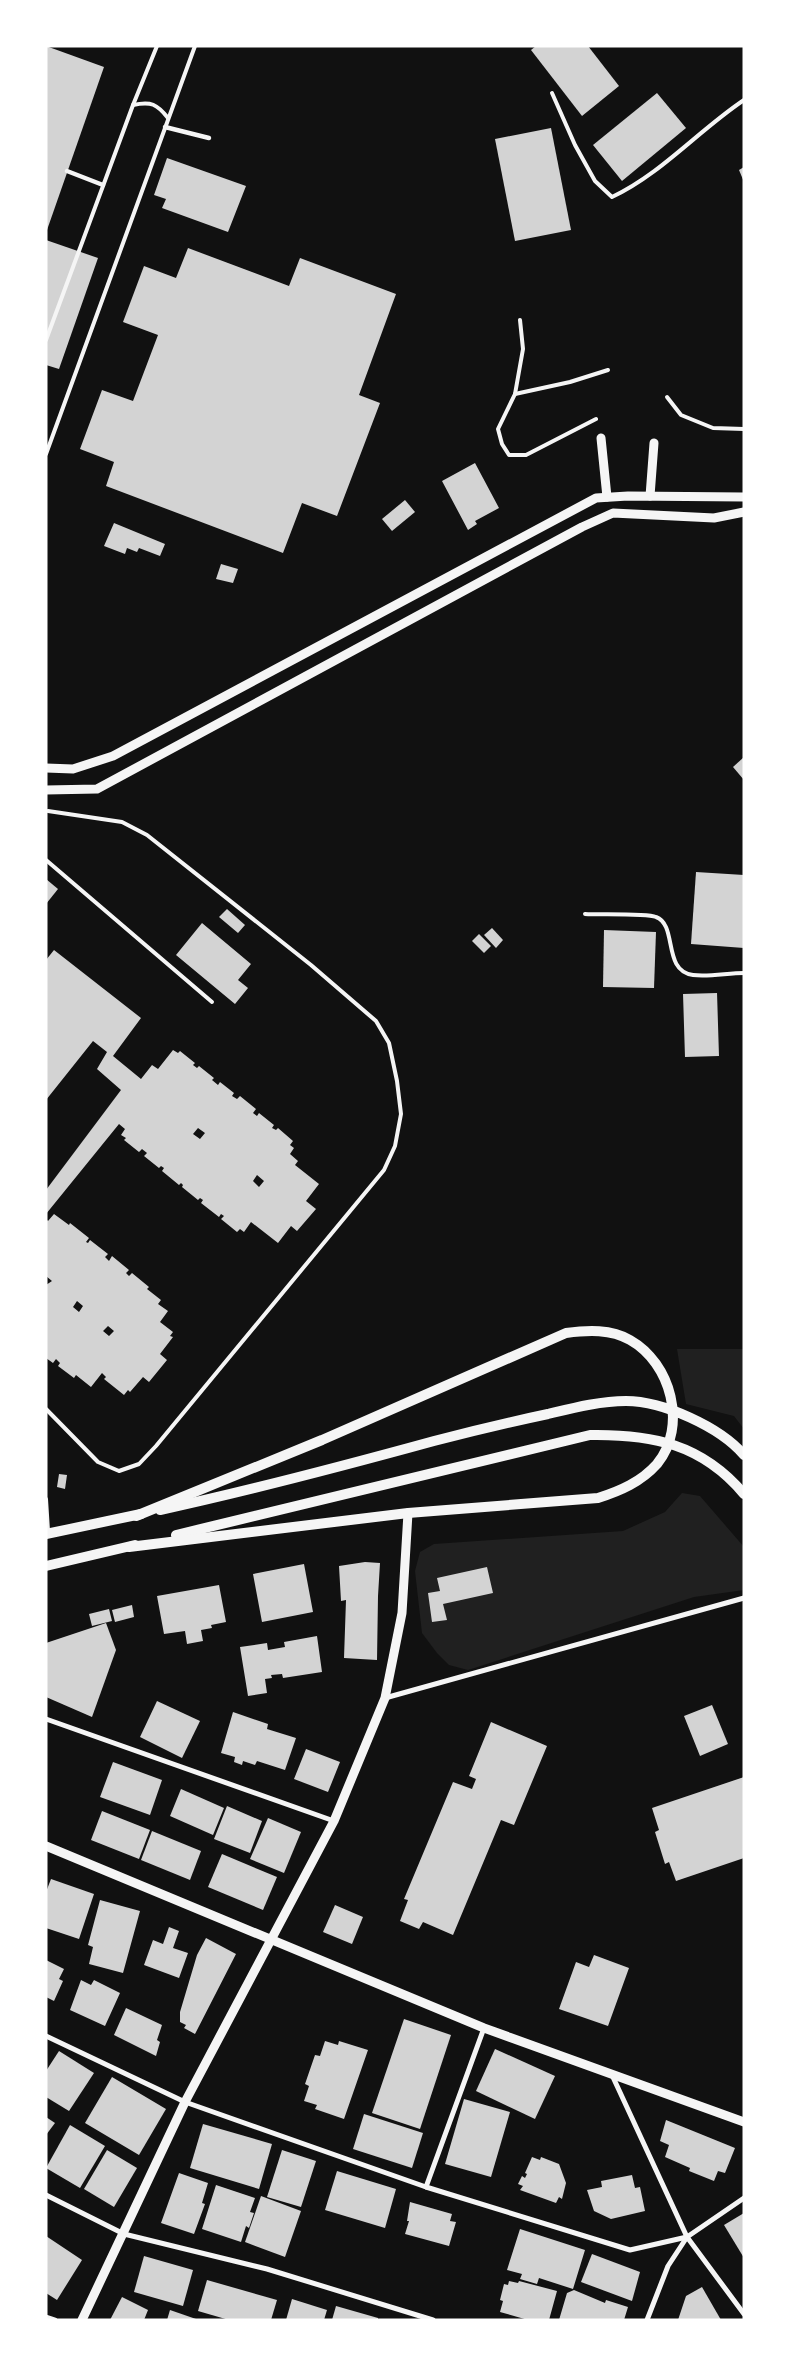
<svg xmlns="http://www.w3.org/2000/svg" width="790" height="2366" viewBox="0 0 790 2366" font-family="'Source Sans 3',sans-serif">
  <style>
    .green { fill: #202020 }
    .building { fill: #d3d3d3; fill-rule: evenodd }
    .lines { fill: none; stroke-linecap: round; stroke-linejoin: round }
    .service { stroke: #f5f5f5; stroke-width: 4 }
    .pedestrian { stroke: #f5f5f5; stroke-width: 4.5 }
    .minor { stroke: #f5f5f5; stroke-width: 5 }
    .tertiary { stroke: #f5f5f5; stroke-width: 9 }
    .secondary { stroke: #f5f5f5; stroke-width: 10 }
  </style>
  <rect width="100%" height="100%" fill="#111"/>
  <g class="green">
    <polygon points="677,1349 744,1349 744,1429 734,1416 686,1404"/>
    <polygon points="682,1493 700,1496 744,1547 744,1590 694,1597 468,1670 449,1665 437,1653 422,1633 415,1571 420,1552 434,1544 623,1531 665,1512"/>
  </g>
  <g class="building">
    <polygon points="46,46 104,67 47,230 46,230"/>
    <polygon points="536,46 588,46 619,86 582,116 531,50"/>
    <polygon points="657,93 686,128 622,181 593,145"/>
    <polygon points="551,128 571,230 515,241 495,139"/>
    <polygon points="167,158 246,186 228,232 162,208 166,199 154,195"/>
    <polygon points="744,167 744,182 739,170"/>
    <polygon points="46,240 98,258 59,369 46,365"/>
    <polygon points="188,248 289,286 300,258 396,294 359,395 380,403 337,516 302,503 283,553 106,486 114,462 80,449 102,390 133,401 158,335 123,322 144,266 176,278"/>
    <polygon points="475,463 499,508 475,521 477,524 468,530 442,481"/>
    <polygon points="405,500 415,512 392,531 382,519"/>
    <polygon points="114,523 165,544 160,556 139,548 137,552 127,548 125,554 104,546"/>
    <polygon points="221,564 238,569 233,583 216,579"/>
    <polygon points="744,757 744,780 733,767"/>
    <polygon points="696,872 744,875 744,948 691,944"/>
    <polygon points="46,879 58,889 46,904"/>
    <polygon points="227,909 245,925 238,933 219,917"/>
    <polygon points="202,923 251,964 238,980 248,988 235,1004 176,955"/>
    <polygon points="492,928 503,940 496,948 484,935"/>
    <polygon points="604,930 656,932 654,988 603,987"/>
    <polygon points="479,934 491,946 484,953 472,941"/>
    <path d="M 54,950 L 141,1018 L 113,1056 L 141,1079 L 152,1065 L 158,1069 L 173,1050 L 178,1053 L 180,1051 L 195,1063 L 193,1065 L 197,1068 L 199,1066 L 214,1078 L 212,1080 L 218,1085 L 220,1082 L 234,1093 L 232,1096 L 237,1099 L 240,1096 L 256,1109 L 253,1113 L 257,1116 L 259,1113 L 274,1125 L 272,1128 L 276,1130 L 278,1128 L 293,1141 L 290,1145 L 294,1148 L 290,1154 L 298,1161 L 295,1165 L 319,1184 L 306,1201 L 316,1209 L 297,1231 L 291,1226 L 278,1243 L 251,1222 L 244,1232 L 240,1229 L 237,1232 L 221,1219 L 224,1216 L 221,1214 L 219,1217 L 201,1203 L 203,1200 L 200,1198 L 198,1200 L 182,1187 L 183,1185 L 181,1183 L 179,1185 L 162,1171 L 164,1168 L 161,1166 L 159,1168 L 144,1156 L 147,1153 L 142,1149 L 139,1152 L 124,1140 L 126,1138 L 121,1135 L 125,1129 L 119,1124 L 46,1214 L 46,1190 L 121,1090 L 97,1069 L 107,1052 L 93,1041 L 46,1100 L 46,960 ZM 198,1128 L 205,1133 L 200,1139 L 193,1134 ZM 257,1175 L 264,1181 L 259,1187 L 253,1181 Z"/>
    <polygon points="717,993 719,1056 685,1057 683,994"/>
    <path d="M 54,1214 L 69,1225 L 70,1223 L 89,1238 L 86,1242 L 88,1243 L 90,1240 L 108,1254 L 105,1257 L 109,1261 L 112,1256 L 129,1270 L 126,1273 L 129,1276 L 132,1273 L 149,1287 L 147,1289 L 161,1300 L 158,1304 L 168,1311 L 160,1322 L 173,1332 L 170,1336 L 173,1337 L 160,1354 L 167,1360 L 149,1382 L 143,1377 L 130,1392 L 128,1390 L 124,1395 L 104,1379 L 106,1377 L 102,1373 L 91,1387 L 76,1375 L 74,1378 L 58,1366 L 60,1363 L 56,1359 L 53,1363 L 46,1358 L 46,1285 L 52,1281 L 46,1276 L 46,1219 L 48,1221 ZM 77,1301 L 83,1306 L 79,1312 L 73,1307 ZM 108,1326 L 114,1331 L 109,1336 L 103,1331 Z"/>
    <polygon points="59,1474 67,1475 65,1489 57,1487"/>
    <polygon points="365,1562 380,1563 378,1596 377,1660 344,1658 346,1600 341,1601 339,1566"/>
    <polygon points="304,1564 313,1612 262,1622 253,1574"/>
    <polygon points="487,1567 493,1593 443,1604 447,1620 432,1622 428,1593 440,1591 437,1578"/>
    <polygon points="219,1585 226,1622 211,1625 212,1628 201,1630 203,1641 187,1644 185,1631 164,1634 157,1596"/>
    <polygon points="132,1605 134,1617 115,1622 112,1610"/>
    <polygon points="109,1609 112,1621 92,1626 89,1614"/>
    <polygon points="106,1623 116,1650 92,1717 46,1697 46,1643"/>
    <polygon points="317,1636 322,1672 283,1678 282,1674 271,1675 272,1678 265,1679 267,1693 248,1696 240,1647 267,1643 268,1650 285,1647 284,1642"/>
    <polygon points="157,1701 200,1721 182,1758 140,1737"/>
    <polygon points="712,1705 728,1744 700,1756 684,1716"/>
    <polygon points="233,1712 268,1724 267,1729 296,1738 285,1770 257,1761 255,1765 243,1761 242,1765 234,1762 235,1757 221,1753"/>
    <polygon points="491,1722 547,1746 514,1825 501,1820 453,1935 423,1922 419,1929 400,1921 408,1900 404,1899 453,1782 472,1789 476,1779 469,1776"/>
    <polygon points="306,1749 340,1762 328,1792 294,1779"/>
    <polygon points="113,1762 162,1780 150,1815 100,1797"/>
    <polygon points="744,1777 744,1858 676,1881 669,1862 665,1864 655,1832 659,1830 652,1808"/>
    <polygon points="181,1789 224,1808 213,1835 170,1816"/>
    <polygon points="227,1806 262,1821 250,1853 214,1839"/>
    <polygon points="102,1811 150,1830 139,1859 91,1840"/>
    <polygon points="268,1818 301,1832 284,1873 250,1859"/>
    <polygon points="152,1831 201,1851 190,1880 141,1860"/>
    <polygon points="222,1854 277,1877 263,1910 208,1887"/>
    <polygon points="51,1879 94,1894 79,1939 46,1928 46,1892"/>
    <polygon points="100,1900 140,1911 123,1973 89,1964 93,1947 88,1945"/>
    <polygon points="335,1905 363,1917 352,1944 323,1932"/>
    <polygon points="169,1927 179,1931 173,1948 188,1953 179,1978 144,1965 153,1940 163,1944"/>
    <polygon points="206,1938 236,1954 195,2034 184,2028 186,2025 180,2022 180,2012 197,1955"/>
    <polygon points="594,1955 629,1968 608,2026 559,2009 576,1962 589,1967"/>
    <polygon points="46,1960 64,1969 59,1979 63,1981 54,2001 46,1997"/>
    <polygon points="81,1980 91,1985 94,1980 120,1993 105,2026 70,2010"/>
    <polygon points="126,2008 162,2025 157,2040 160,2042 156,2056 114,2035"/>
    <polygon points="404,2019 451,2035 420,2129 372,2113"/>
    <polygon points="325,2041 338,2045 339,2041 368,2050 344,2119 315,2109 317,2105 304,2101 309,2086 305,2084 315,2055 320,2056"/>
    <polygon points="495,2049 555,2076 535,2119 476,2091"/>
    <polygon points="59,2051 94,2073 69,2111 46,2097 46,2071"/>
    <polygon points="112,2077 166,2109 139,2155 85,2123"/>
    <polygon points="464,2099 510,2112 491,2177 445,2164"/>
    <polygon points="364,2114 423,2133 412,2168 353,2149"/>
    <polygon points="46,2117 55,2123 46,2135"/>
    <polygon points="666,2120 735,2148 725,2173 718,2171 714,2181 689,2171 690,2168 665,2157 669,2145 660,2141"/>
    <polygon points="203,2124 272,2144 259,2189 190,2168"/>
    <polygon points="70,2125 105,2146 80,2188 46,2168"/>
    <polygon points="107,2150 137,2168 114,2207 84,2189"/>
    <polygon points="282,2150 316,2161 301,2207 267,2197"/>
    <polygon points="532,2157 540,2160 541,2157 559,2164 566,2183 562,2199 559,2197 556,2203 520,2190 523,2186 518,2184 522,2176 525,2178 527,2174 525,2173"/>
    <polygon points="337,2171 396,2189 385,2228 325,2210"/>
    <polygon points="179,2173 208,2183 202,2203 205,2204 194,2234 161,2223"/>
    <polygon points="632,2175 635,2188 640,2187 645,2211 611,2219 594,2211 587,2190 602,2187 601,2181"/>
    <polygon points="216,2185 255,2198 250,2212 254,2213 249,2228 246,2226 241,2242 202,2229"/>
    <polygon points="261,2196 301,2211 285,2257 245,2242"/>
    <polygon points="410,2202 452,2214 450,2221 456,2222 449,2246 405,2234 409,2221 407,2221"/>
    <polygon points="744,2213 744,2258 724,2225"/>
    <polygon points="520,2229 585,2250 573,2289 539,2278 537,2284 520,2279 522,2274 507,2270"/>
    <polygon points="46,2236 82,2260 57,2300 46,2293"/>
    <polygon points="592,2254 640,2272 632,2301 581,2282"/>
    <polygon points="144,2256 193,2270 183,2306 134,2292"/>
    <polygon points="207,2280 277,2300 271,2320 229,2320 198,2311"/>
    <polygon points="509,2281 518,2283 519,2281 557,2291 549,2320 528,2320 500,2312 503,2301 500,2300 504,2284 508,2285"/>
    <polygon points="702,2287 721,2320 678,2320 686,2296"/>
    <polygon points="574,2290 605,2303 606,2300 628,2307 624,2320 559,2320 567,2293"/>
    <polygon points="122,2297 148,2310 144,2320 110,2320"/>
    <polygon points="292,2299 327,2310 324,2320 286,2320"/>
    <polygon points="336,2306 378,2318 378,2320 332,2320"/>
    <polygon points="170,2310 196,2319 196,2320 167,2320"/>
  </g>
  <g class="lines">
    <g class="service">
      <path d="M 552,93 L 575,145 L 595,181 L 612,197 C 661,174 699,130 744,100"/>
      <path d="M 133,105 C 151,101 157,104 168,118"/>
      <polyline points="520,320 523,349 515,394 498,429 502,444 509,455 526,455 596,419"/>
      <polyline points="46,340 133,105 157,46"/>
      <polyline points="515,394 570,382 608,370"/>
      <polyline points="667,397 681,415 713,428 744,429"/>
      <polyline points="46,454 195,46"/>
      <polyline points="46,860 212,1002"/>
      <path d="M 585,914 C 599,915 646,913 656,917 C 678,925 662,971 693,975 C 709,977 728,973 744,973"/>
      <polyline points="46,1409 98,1462 119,1471 139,1464 156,1446 384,1170 395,1146 401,1114 397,1081 389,1043 376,1021 311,965 147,835 122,822 48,811"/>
      <polyline points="46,1499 48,1531"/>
    </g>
    <g class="pedestrian">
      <polyline points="165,127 209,138"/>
      <polyline points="67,171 103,185"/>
    </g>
    <g class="minor">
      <polyline points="385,1698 744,1598"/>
      <polyline points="46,1719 334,1821"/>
      <polyline points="46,2036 185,2102 426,2187 630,2250 687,2237"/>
      <polyline points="612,2075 687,2237 744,2314"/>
      <polyline points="426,2187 484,2028"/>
      <polyline points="46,2195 124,2234 267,2269 433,2320"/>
      <polyline points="46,2317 55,2320"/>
      <polyline points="647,2320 668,2266 687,2237 744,2198"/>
    </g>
    <g class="tertiary">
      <polyline points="601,438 607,497"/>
      <polyline points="650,496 654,443"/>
      <polyline points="46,768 73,769 113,756 596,498 628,496 744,497"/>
      <polyline points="46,790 97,789 582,527 613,513 714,518 744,512"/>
      <polyline points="46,1846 484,2028 744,2122"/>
      <polyline points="82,2320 185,2102 334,1821 385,1698 402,1613 408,1513"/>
    </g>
    <g class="secondary">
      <path d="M 160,1510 C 252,1490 343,1466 434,1441 C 472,1431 510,1422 548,1414 C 573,1408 600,1401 626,1401 C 663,1401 720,1427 744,1455"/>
      <polyline points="46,1534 141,1514"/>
      <path d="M 176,1535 L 590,1435 C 652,1434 702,1444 744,1494"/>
      <path d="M 129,1547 L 408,1513 L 598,1498 C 620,1491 641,1482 657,1464 C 688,1426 671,1363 630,1340 C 611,1329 588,1330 566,1333 L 322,1440 L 136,1516"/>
      <polyline points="46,1566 135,1545"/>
    </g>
  </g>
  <rect width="790" height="2366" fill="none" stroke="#ffffff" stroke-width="95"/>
</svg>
